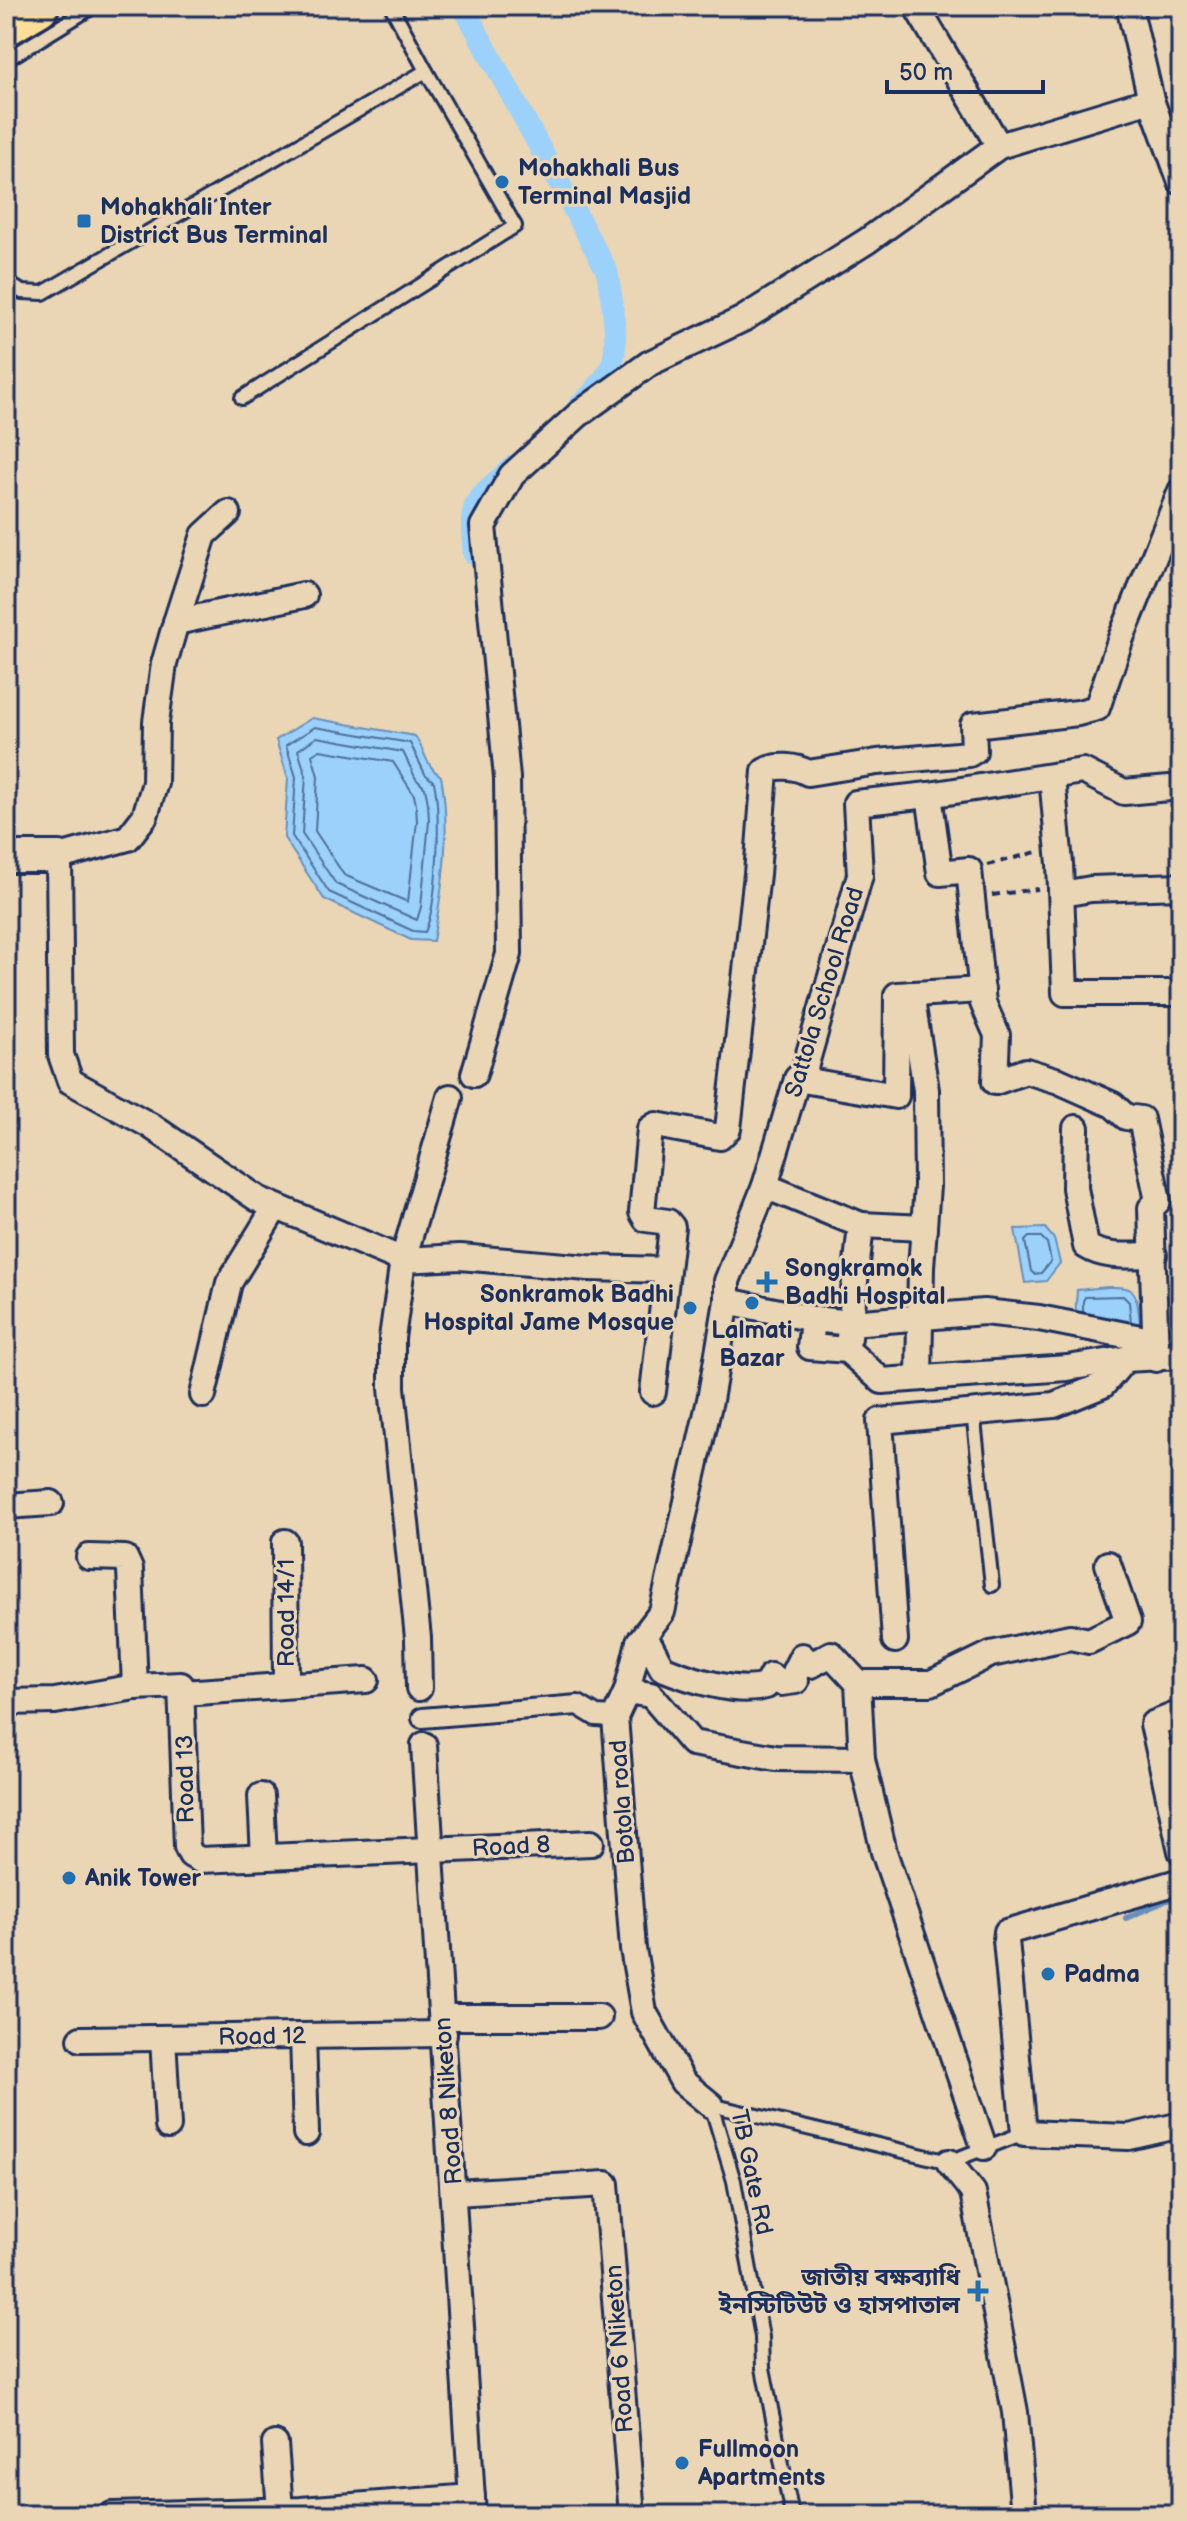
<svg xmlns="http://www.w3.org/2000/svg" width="1187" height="2521" viewBox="0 0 1187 2521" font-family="'Balsamiq Sans','Noto Sans Bengali',sans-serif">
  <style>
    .water { fill: #9bd1fa; stroke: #6890bc; stroke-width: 2 }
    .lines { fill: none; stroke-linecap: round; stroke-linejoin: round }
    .shore { stroke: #4e709c; stroke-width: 2 }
    .stream { stroke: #6890bc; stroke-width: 6 }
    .canal { stroke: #9bd1fa; stroke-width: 22 }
    .service-casing { stroke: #1b2f5e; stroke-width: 18 }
    .pedestrian-casing { stroke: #1b2f5e; stroke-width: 24 }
    .minor-casing { stroke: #1b2f5e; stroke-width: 30 }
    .tertiary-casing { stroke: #1b2f5e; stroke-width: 36 }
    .primary-casing { stroke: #1b2f5e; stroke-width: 46 }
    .path { stroke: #1b2f5e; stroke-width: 4; stroke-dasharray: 8 6; stroke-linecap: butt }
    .service { stroke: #ead6b4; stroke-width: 12 }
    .pedestrian { stroke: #ead6b4; stroke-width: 18 }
    .minor { stroke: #ead6b4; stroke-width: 24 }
    .tertiary { stroke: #ead6b4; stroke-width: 30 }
    .primary { stroke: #fdde96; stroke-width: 40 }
    .poi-dot { fill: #1f6fb2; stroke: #ead6b4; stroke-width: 3 }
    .labels { text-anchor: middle; stroke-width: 6; stroke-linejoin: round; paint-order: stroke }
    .poi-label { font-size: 24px; font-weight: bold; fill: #1b2f5e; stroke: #ead6b4; text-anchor: start }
    .street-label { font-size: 24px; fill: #1b2f5e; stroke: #ead6b4 }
  </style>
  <rect width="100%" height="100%" fill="#ead6b4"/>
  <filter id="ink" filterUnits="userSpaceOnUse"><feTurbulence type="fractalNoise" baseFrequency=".0125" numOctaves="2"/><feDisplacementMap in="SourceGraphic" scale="16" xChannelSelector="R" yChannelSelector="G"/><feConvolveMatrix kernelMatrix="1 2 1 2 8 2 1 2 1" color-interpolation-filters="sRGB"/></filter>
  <g filter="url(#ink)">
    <g class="water">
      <path d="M 312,718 L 415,736 C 425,750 425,766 441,776 C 451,830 443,887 433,941 L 411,940 L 324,899 L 284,838 L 288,778 L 276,740 Z"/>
      <polygon points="1045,1228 1054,1239 1060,1263 1046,1281 1025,1283 1015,1229"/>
      <path d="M 1108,1287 C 1116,1287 1128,1286 1133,1292 C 1140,1299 1140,1333 1141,1343 L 1075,1318 L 1077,1290 Z"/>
    </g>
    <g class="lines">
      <g class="shore">
        <path d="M 315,727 L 410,743 L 425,774 L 434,782 C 441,813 438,903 425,932 L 413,931 L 329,892 L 292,836 L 296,777 L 286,745 Z"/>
        <polygon points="317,737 403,752 416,779 425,788 428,803 429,821 421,907 417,920 336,884 302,834 306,776 298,750"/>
        <polygon points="320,750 393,762 414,795 416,805 417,821 408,902 344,875 315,831 318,776 312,755"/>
        <polygon points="1029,1237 1041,1237 1047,1243 1051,1261 1041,1273 1034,1274 1031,1271 1025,1241"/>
        <polyline points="1083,1312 1083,1301 1085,1297 1123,1296 1129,1302 1131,1322"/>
      </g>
      <polyline class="stream" points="1126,1918 1181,1894"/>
      <g class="canal">
        <path d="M 463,6 L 607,271 C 611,293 619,340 613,361 C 608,378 590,396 578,407"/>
        <path d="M 474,554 C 468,497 474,502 514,466"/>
      </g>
      <defs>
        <g id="service">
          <polyline points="6,60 94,6"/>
          <polyline points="6,282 22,292 43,293 426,71 391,6"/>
          <polyline points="242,398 515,226 426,71"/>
          <polyline points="973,1412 992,1585"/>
          <polyline points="792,2515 763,2368 762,2337 734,2181 711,2105 949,2162 1024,2133"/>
        </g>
        <polyline id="pedestrian" points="422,1718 578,1705 596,1716 615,1717"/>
        <g id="minor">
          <polyline points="916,6 999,146"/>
          <polyline points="1129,6 1151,100 1181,182"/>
          <polyline points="228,513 204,535 176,622 164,664 156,722 155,783 145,816 128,838 59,857 61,1055 70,1081 151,1126 258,1199 403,1260 460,1257 588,1268 666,1270"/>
          <polyline points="176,622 304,595"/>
          <polyline points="1052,777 1060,864 1065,993 1181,993"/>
          <polyline points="1181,787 1124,792 1083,771 929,795 856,803 860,875 804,1071 797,1079 765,1186 727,1281 727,1301 813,1319 810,1347 847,1350 882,1381 1067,1368 1125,1359 1181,1356"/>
          <polyline points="929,795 940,873 969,870 983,1003 997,1035 995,1082 1026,1071 1059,1081 1113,1105 1126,1117 1141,1119 1158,1201 1151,1208 1156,1359"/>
          <polyline points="1062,894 1091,889 1181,886"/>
          <polyline points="911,994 926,1090 927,1186 921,1267 919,1376"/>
          <polyline points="474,1074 509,954 507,778 483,526 512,475 579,414 650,363 743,319 867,241 999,146 1151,100"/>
          <polyline points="797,1079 896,1096 897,995 982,990"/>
          <path d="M 1076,1128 L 1075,1188 L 1086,1246 C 1106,1259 1132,1255 1154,1255"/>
          <polyline points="765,1186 861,1225 849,1338"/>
          <polyline points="861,1225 924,1228"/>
          <polyline points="813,1319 851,1323 984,1312 1039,1318 1156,1341"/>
          <path d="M 653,1392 L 672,1227 L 668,1222 L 646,1219 L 642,1212 L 650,1129 L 656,1125 L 720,1137 L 728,1129 L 757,874 L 765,771 C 776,764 796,766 808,773 L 877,762 L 969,754 L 974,751 L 973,725 L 1078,713 L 1097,708 L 1121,638 L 1181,491"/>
          <polyline points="203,1395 229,1283 275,1208"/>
          <polyline points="6,1506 51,1503"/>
          <polyline points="285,1542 286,1684"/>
          <polyline points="89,1557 125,1558 130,1569 135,1687"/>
          <polyline points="895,1640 880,1421 1054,1405 1103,1385 1125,1359"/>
          <path d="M 639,1642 L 650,1645 L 662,1668 C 689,1679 737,1695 766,1686 L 771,1676 L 781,1683 L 796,1681 L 794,1672 L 802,1656 L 811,1665 L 831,1654 L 858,1683"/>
          <polyline points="419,1688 418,1638 392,1388 392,1338 403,1260 450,1097"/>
          <polyline points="627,1691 651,1695 692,1743 776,1758 862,1759"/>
          <polyline points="183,1693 366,1680"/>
          <polyline points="6,1702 55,1701 135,1687 181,1685 187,1847 191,1855 200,1860 591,1843"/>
          <polyline points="1181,1713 1153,1724 1181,1851"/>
          <polyline points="424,1745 473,2515"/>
          <polyline points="261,1796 264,1857"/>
          <polyline points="1181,1881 1007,1932 1006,1940 1024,2133 1129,2137 1181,2125"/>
          <polyline points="442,2017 599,2017"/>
          <polyline points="303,2036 306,2133"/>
          <polyline points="163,2038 168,2126"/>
          <polyline points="81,2039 444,2034"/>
          <polyline points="711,2105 683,2082 644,2012 633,1949 615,1717 627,1691 639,1642 662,1612 710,1400 727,1301"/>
          <polyline points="984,2147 884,1852 862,1759 858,1683 931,1683 991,1654 1070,1637 1089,1641 1128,1622 1108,1564"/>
          <polyline points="949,2162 973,2192 1015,2412 1024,2515"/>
          <polyline points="455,2193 606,2184 632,2515"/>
          <polyline points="275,2444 280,2510"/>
          <polyline points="112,2515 301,2510 472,2497"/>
        </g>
        <polyline id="tertiary" points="6,857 59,857"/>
        <polyline id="primary" points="6,25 38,6"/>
      </defs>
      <use href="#service" class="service-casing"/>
      <use href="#pedestrian" class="pedestrian-casing"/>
      <use href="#minor" class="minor-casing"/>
      <use href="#tertiary" class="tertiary-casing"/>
      <use href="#primary" class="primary-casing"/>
      <g class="path">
        <polyline points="987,865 1037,852"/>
        <polyline points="992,895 1038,889"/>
      </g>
      <use href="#service" class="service"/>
      <use href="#pedestrian" class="pedestrian"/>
      <use href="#minor" class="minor"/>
      <use href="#tertiary" class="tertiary"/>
      <use href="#primary" class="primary"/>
    </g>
  </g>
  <g class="poi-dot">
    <circle cx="502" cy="182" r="8"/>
    <rect x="76" y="213" width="16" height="16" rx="4"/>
    <path d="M763 1270h8v8h8v8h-8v8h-8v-8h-8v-8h8z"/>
    <circle cx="752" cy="1303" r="8"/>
    <circle cx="690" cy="1308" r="8"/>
    <circle cx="69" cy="1878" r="8"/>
    <circle cx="1048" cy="1974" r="8"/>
    <path d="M974 2279h8v8h8v8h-8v8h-8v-8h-8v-8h8z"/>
    <circle cx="682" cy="2463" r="8"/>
  </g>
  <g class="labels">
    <g class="poi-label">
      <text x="518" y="176">Mohakhali Bus<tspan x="518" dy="28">Terminal Masjid</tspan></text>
      <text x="100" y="215">Mohakhali Inter<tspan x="100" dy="28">District Bus Terminal</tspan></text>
      <text x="785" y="1276">Songkramok<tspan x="785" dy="28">Badhi Hospital</tspan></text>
      <text x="674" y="1302" text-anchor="end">Sonkramok Badhi<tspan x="674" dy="28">Hospital Jame Mosque</tspan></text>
      <text x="752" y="1338" text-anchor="middle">Lalmati<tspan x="752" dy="28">Bazar</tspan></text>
      <text x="85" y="1886">Anik Tower</text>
      <text x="1064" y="1982">Padma</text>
      <text x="960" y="2285" text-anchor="end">জাতীয় বক্ষব্যাধি<tspan x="960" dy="28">ইনস্টিটিউট ও হাসপাতাল</tspan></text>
      <text x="698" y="2457">Fullmoon<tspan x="698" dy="28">Apartments</tspan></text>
    </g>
    <g class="street-label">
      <text transform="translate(824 992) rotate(-73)" y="8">Sattola School Road</text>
      <text transform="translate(286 1613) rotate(-90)" y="8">Road 14/1</text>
      <text transform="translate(185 1779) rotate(-91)" y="8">Road 13</text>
      <text transform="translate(622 1802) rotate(-94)" y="8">Botola road</text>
      <text transform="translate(511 1846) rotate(-3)" y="8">Road 8</text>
      <text transform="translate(262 2036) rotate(-1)" y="8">Road 12</text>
      <text transform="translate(448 2101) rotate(-94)" y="8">Road 8 Niketon</text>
      <text transform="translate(752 2172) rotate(78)" y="8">TB Gate Rd</text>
      <text transform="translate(619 2349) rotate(-94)" y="8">Road 6 Niketon</text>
    </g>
  </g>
  <rect width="1187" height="2521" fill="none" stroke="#ead6b4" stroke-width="32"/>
  <rect x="16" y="16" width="1155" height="2489" fill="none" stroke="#1b2f5e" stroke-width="3" filter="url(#ink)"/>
  <path d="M887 80v12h156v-12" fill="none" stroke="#1b2f5e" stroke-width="4"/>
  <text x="899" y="80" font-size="24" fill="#1b2f5e" stroke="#ead6b4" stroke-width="6" paint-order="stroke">50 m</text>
</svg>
